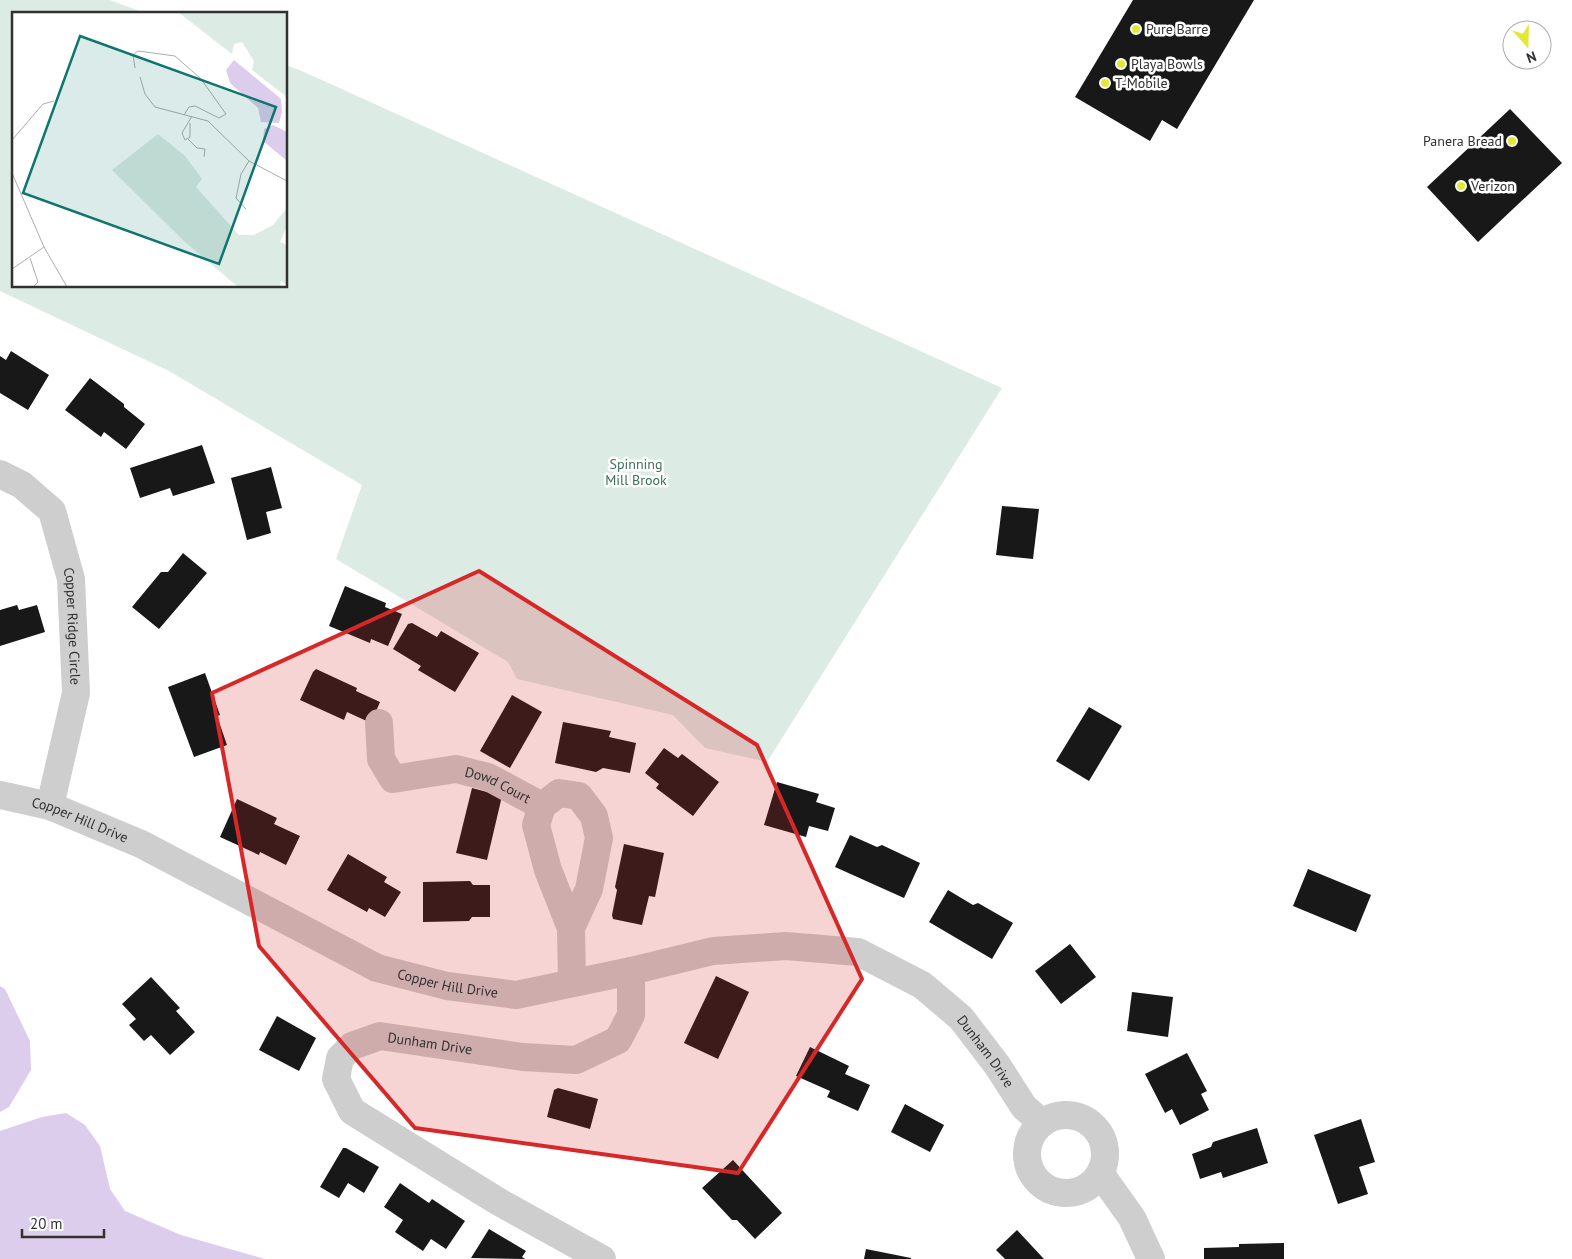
<svg xmlns="http://www.w3.org/2000/svg" width="1572" height="1259" viewBox="0 0 1572 1259" font-family="'PT Sans',sans-serif">
  <style>
    .green { fill: #ddebe5 }
    .water { fill: #dccded }
    .building { fill: #181818 }
    .lines { fill: none; stroke-linecap: round; stroke-linejoin: round }
    .street { stroke: #cecece; stroke-width: 28 }
    .marked { fill: #d62828; fill-opacity: 0.2; stroke: #d62828; stroke-width: 4; stroke-linejoin: round }
    .poi-dot { fill: #e3e735; stroke: #fff; stroke-width: 2 }
    .labels { text-anchor: middle; stroke-width: 5; stroke-linejoin: round; paint-order: stroke }
    .poi-label { font-size: 14px; fill: #313131; stroke: #fff; text-anchor: start }
    .park-label { font-size: 14px; fill: #3e6e5c; stroke: #fff }
    .street-label { font-size: 14px; fill: #313131; stroke: #fff }
    .inset-road { fill: none; stroke: #adadad; stroke-width: 1 }
    .view { fill: #0f766e; fill-opacity: 0.15; stroke: #0f766e; stroke-width: 2.5 }
    .inset-edge { fill: none; stroke: #313131; stroke-width: 2.5 }
  </style>
  <rect width="100%" height="100%" fill="#fff"/>
  <polygon class="green" points="0,0 110,0 147,14 14,14 14,286 286,286 286,65 304,72 1002,388 767,762 705,748 673,715 517,679 508,662 336,559 362,485 169,371 0,291"/>
  <g class="water">
    <polygon points="0,986 5,989 30,1041 31,1070 9,1107 0,1112"/>
    <polygon points="66,1113 85,1125 100,1146 110,1189 125,1211 181,1235 265,1259 0,1259 0,1131 42,1117"/>
  </g>
  <g class="building">
    <polygon points="1133,0 1254,0 1177,129 1162,120 1150,141 1075,97"/>
    <polygon points="1510,109 1562,163 1478,242 1427,187"/>
    <polygon points="11,351 49,375 28,410 0,393 0,356 6,360"/>
    <polygon points="90,378 124,404 124,407 145,424 126,449 104,432 101,437 65,410"/>
    <polygon points="202,445 215,483 173,496 170,488 140,498 130,468"/>
    <polygon points="271,467 282,508 266,512 271,533 247,540 231,478"/>
    <polygon points="1002,506 1039,509 1033,559 996,555"/>
    <polygon points="183,553 207,573 159,629 132,607 161,572 168,572"/>
    <polygon points="345,586 386,603 385,607 402,614 388,646 371,639 370,643 329,626"/>
    <polygon points="17,605 19,610 37,605 45,632 0,646 0,610"/>
    <polygon points="412,623 437,637 441,631 479,653 455,692 418,670 421,666 393,649 408,624"/>
    <polygon points="316,669 357,688 356,691 380,702 371,723 347,712 344,720 300,700 313,672"/>
    <polygon points="205,673 220,715 217,716 227,745 194,757 168,687"/>
    <polygon points="512,695 542,712 510,768 480,751"/>
    <polygon points="1089,707 1122,726 1089,781 1056,761"/>
    <polygon points="563,722 611,731 609,737 636,743 630,773 603,768 596,772 555,763"/>
    <polygon points="664,748 678,758 682,754 719,782 693,816 656,788 659,784 645,773"/>
    <polygon points="777,782 819,794 816,802 835,808 828,831 809,826 806,837 764,825"/>
    <polygon points="472,788 502,796 487,860 456,853"/>
    <polygon points="237,799 277,818 274,824 300,836 286,865 260,852 259,855 220,837"/>
    <polygon points="850,835 877,847 882,845 920,863 904,898 835,867"/>
    <polygon points="624,844 664,853 655,897 649,896 642,925 613,919 612,915 617,890 615,887"/>
    <polygon points="348,854 387,877 384,882 401,892 385,917 369,908 367,912 327,890"/>
    <polygon points="1308,869 1371,895 1356,932 1293,906"/>
    <polygon points="470,881 473,885 490,885 490,917 472,917 469,921 423,922 423,882"/>
    <polygon points="948,890 973,905 978,903 1013,923 992,959 929,922"/>
    <polygon points="1070,944 1096,977 1061,1004 1035,971"/>
    <polygon points="716,976 749,992 718,1059 684,1043"/>
    <polygon points="151,977 180,1008 176,1011 195,1032 170,1055 151,1035 144,1041 129,1025 136,1019 122,1004"/>
    <polygon points="1132,992 1173,997 1168,1037 1127,1031"/>
    <polygon points="277,1016 316,1038 299,1071 259,1050"/>
    <polygon points="810,1047 849,1066 845,1074 870,1085 858,1111 827,1097 830,1091 796,1076"/>
    <polygon points="1187,1053 1207,1091 1201,1094 1209,1110 1180,1125 1172,1109 1165,1113 1145,1074"/>
    <polygon points="558,1088 598,1099 590,1129 547,1117 554,1090"/>
    <polygon points="905,1104 944,1125 930,1152 891,1132"/>
    <polygon points="1361,1119 1375,1162 1359,1167 1368,1194 1338,1204 1314,1135"/>
    <polygon points="1257,1128 1268,1163 1223,1178 1221,1172 1200,1179 1192,1154 1211,1147 1213,1142"/>
    <polygon points="343,1148 346,1148 379,1167 364,1193 348,1183 339,1198 320,1187"/>
    <polygon points="733,1160 782,1213 755,1239 737,1220 732,1220 702,1188"/>
    <polygon points="400,1183 429,1203 432,1199 465,1221 446,1249 431,1239 423,1251 395,1232 403,1220 384,1207"/>
    <polygon points="489,1229 526,1251 522,1257 525,1259 471,1258"/>
    <polygon points="1017,1230 1044,1259 1005,1259 996,1250"/>
    <polygon points="1284,1243 1284,1259 1204,1259 1204,1248 1239,1247 1239,1244"/>
    <polygon points="866,1249 911,1258 911,1259 864,1259"/>
  </g>
  <g class="lines">
    <g class="street">
      <path id="s1" d="M 0,474 L 22,485 L 52,511 L 71,579 L 76,693 L 50,806"/>
      <path id="s2" d="M 379,723 L 381,759 L 393,779 L 456,769 L 488,777 L 542,806"/>
      <path id="s3" d="M 0,795 L 50,806 L 141,844 L 377,968 L 447,986 L 516,995 L 631,971 L 713,951 L 786,946 L 858,952 L 922,985 L 961,1018 L 997,1065 L 1024,1107 L 1042,1123"/>
      <polyline points="571,928 548,870 536,825 542,806 559,793 579,796 594,816 599,838 589,889 571,928 572,983"/>
      <circle cx="1066" cy="1154" r="39"/>
      <polyline points="1100,1173 1132,1218 1151,1259"/>
      <path id="s4" d="M 602,1259 L 499,1202 L 352,1111 L 336,1079 L 340,1058 L 352,1046 L 380,1036 L 523,1057 L 576,1060 L 618,1040 L 631,1015 L 631,971"/>
    </g>
  </g>
  <path class="marked" d="M 479,571 L 757,745 L 862,979 L 738,1173 L 415,1128 L 259,946 L 212,693 Z"/>
  <g class="poi-dot">
    <circle cx="1136" cy="29" r="5"/>
    <circle cx="1121" cy="64" r="5"/>
    <circle cx="1105" cy="83" r="5"/>
    <circle cx="1512" cy="141" r="5"/>
    <circle cx="1461" cy="186" r="5"/>
  </g>
  <g class="labels">
    <g class="poi-label">
      <text x="1146" y="34">Pure Barre</text>
      <text x="1131" y="69">Playa Bowls</text>
      <text x="1115" y="88">T-Mobile</text>
      <text x="1502" y="146" text-anchor="end">Panera Bread</text>
      <text x="1471" y="191">Verizon</text>
    </g>
    <g class="park-label">
      <text x="636" y="469">Spinning<tspan x="636" dy="16">Mill Brook</tspan></text>
    </g>
    <g class="street-label">
      <text dy="5" stroke="none"><textPath href="#s1" startOffset="182">Copper Ridge Circle</textPath></text>
      <text dy="5" stroke="none"><textPath href="#s2" startOffset="168">Dowd Court</textPath></text>
      <text dy="5" stroke="none"><textPath href="#s3" startOffset="84">Copper Hill Drive</textPath></text>
      <text dy="5" stroke="none"><textPath href="#s3" startOffset="489">Copper Hill Drive</textPath></text>
      <text dy="5" stroke="none"><textPath href="#s4" startOffset="445">Dunham Drive</textPath></text>
      <text dy="5" stroke="none"><textPath href="#s3" startOffset="1070">Dunham Drive</textPath></text>
    </g>
  </g>
  <g transform="translate(12 12)">
    <rect width="275" height="275" fill="#fff"/>
    <path d="M 166,0 L 275,0 L 275,85 L 240,58 L 242,49 L 230,30 L 222,32 L 220,42 ZM 146,122 L 173,144 L 190,167 L 184,175 L 227,223 L 242,223 L 261,213 L 275,196 L 275,214 L 268,230 L 275,233 L 275,273 L 269,269 L 268,275 L 226,275 L 172,229 L 100,158 Z" fill="#ddebe5"/>
    <path d="M 222,48 L 269,87 L 270,100 L 267,111 L 249,110 L 246,96 L 218,71 L 214,58 ZM 261,113 L 275,120 L 275,149 L 251,129 L 252,117 Z" fill="#dccded"/>
    <path class="inset-road" d="M 123,56 L 121,43 L 126,39 L 163,44 L 189,67 L 214,102 L 207,106 L 183,94 L 177,95 L 172,103M 128,65 L 133,82 L 143,95 L 196,109 L 237,149 L 275,169M 178,111 L 178,125 L 173,128 L 170,121 L 180,104M 176,127 L 185,136 L 193,137 L 192,145M 0,128 L 31,92 L 42,89M 0,161 L 32,235 L 55,275M 234,197 L 224,186 L 229,162 L 237,149M 18,246 L 26,270 L 21,275M 0,257 L 32,235"/>
    <path class="view" d="M 68,24 L 264,95 L 207,252 L 11,181 Z"/>
    <rect width="275" height="275" class="inset-edge"/>
  </g>
  <g transform="translate(1527 45) rotate(160)"><circle r="24" fill="#ffffff" stroke="#adadad"/>
  <path d="M0-4L9 19L0 12L-9 19Z" fill="#e3e735"/>
  <text y="-8" font-size="14" font-weight="bold" text-anchor="middle" fill="#313131">N</text>
  </g>
  <path d="M22 1229v8h82v-8" fill="none" stroke="#313131" stroke-width="2.5"/>
  <text x="30" y="1229" font-size="15" fill="#313131" stroke="#ffffff" stroke-width="4" paint-order="stroke">20 m</text>
</svg>
